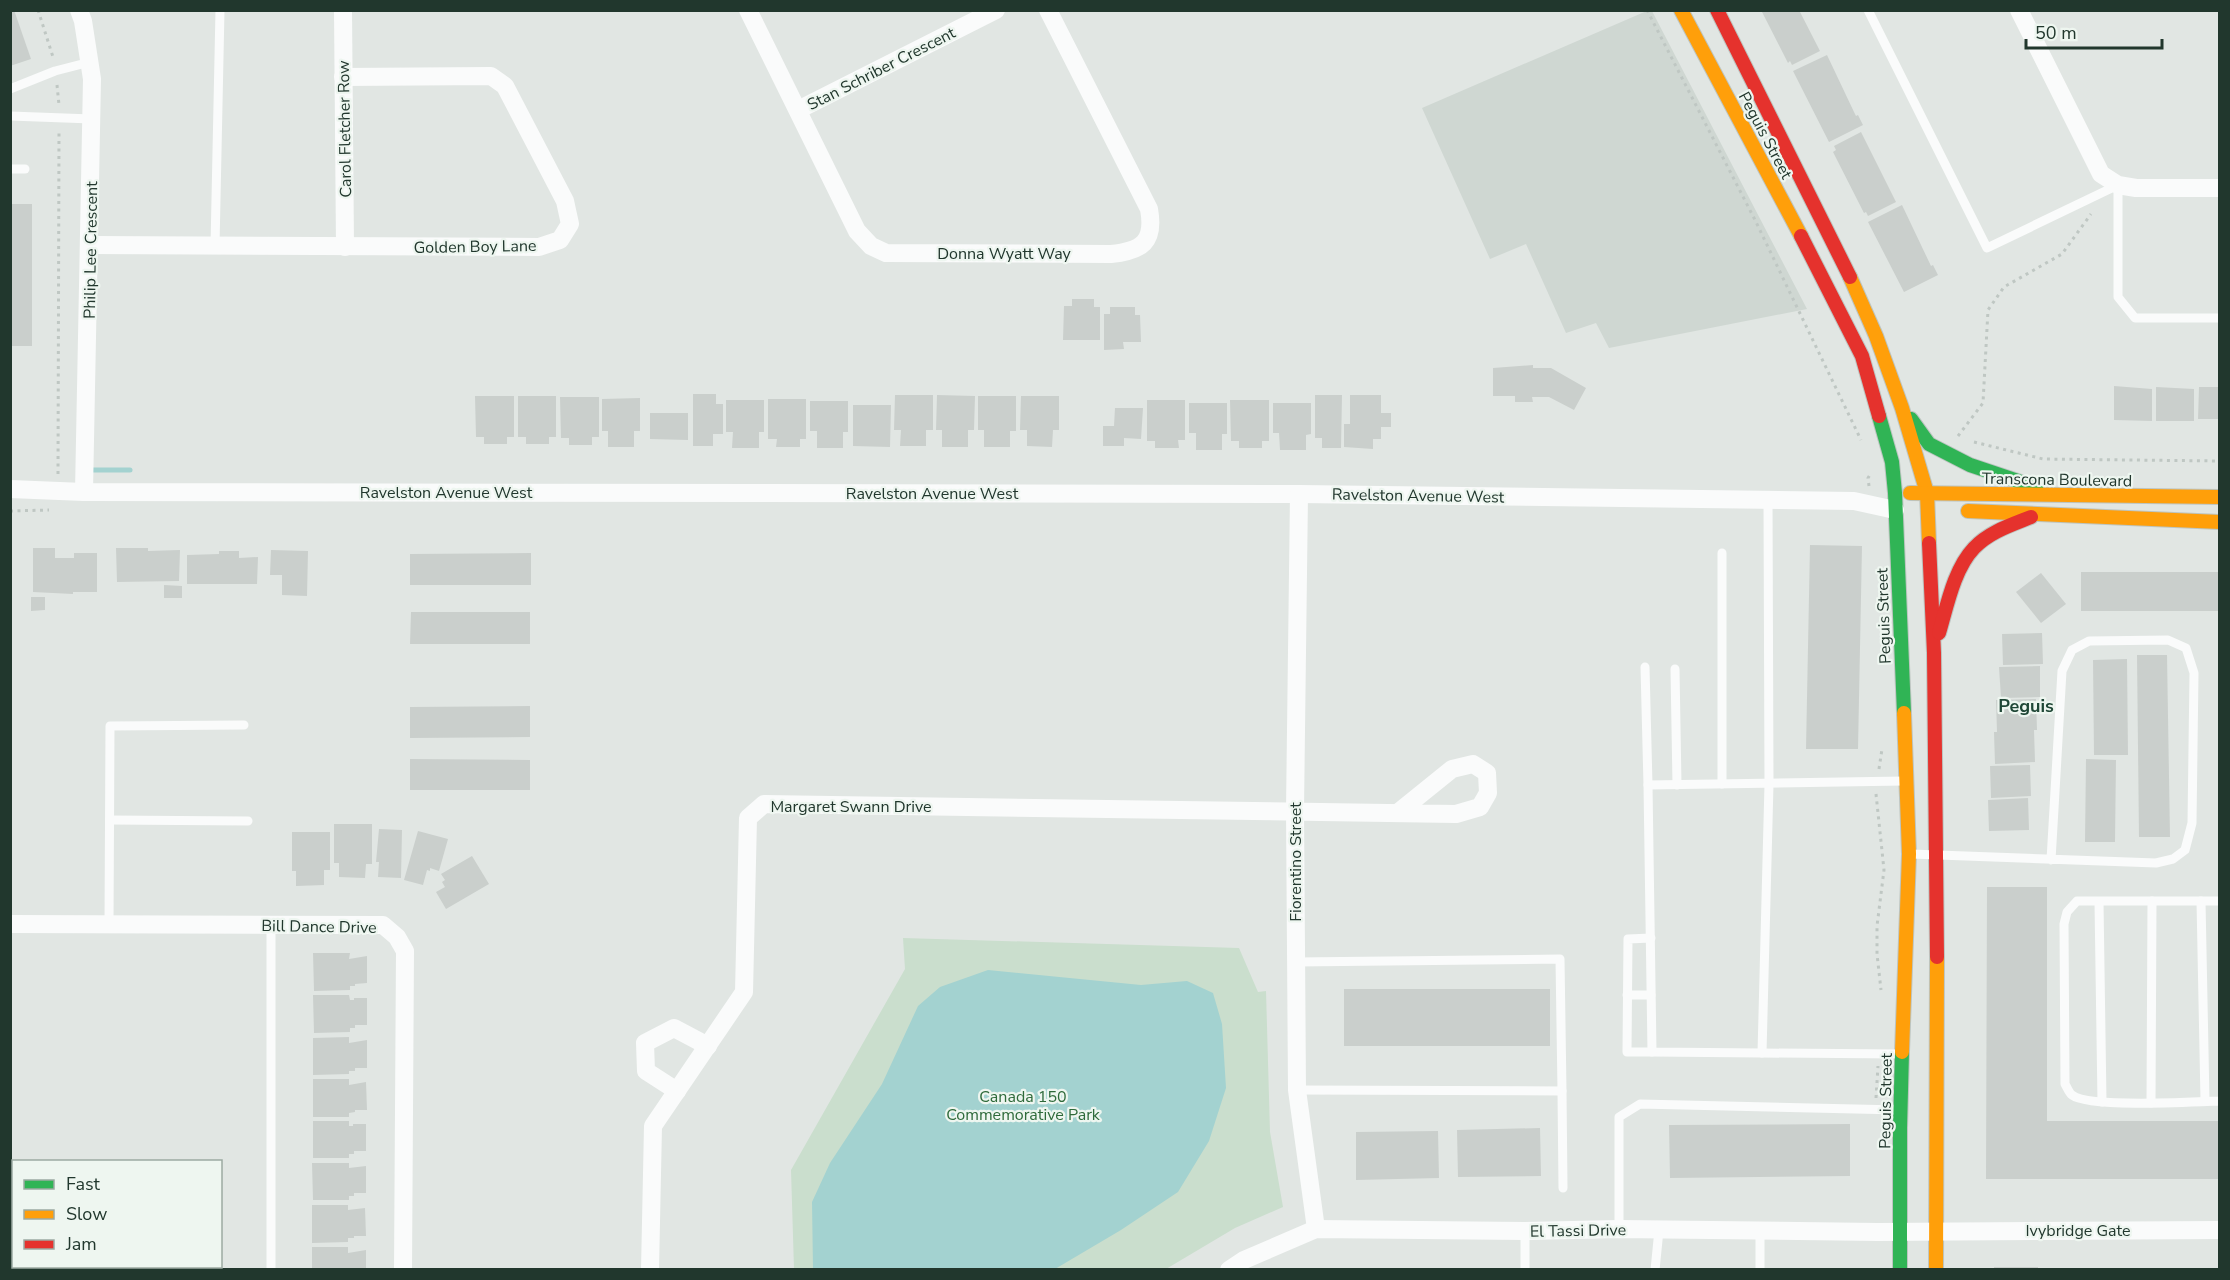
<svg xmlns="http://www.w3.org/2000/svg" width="2230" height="1280" viewBox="0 0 2230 1280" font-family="'Nunito Sans',sans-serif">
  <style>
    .built { fill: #cfd7d2 }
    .green { fill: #cadecd }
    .water { fill: #a3d2d0 }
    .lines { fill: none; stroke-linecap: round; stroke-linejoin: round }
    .stream { stroke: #a3d2d0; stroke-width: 5 }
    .building { fill: #cacfcc }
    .fast-casing { stroke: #bdc5c1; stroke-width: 16 }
    .slow-casing { stroke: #bdc5c1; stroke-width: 16 }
    .jam-casing { stroke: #bdc5c1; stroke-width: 16 }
    .path { stroke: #bfc7c3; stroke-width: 3; stroke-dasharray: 3 4.5; stroke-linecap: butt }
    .lane { stroke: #fafbfb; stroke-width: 9 }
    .street { stroke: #fafbfb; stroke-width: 18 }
    .fast { stroke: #30b455; stroke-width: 14 }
    .slow { stroke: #ff9f0a; stroke-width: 14 }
    .jam { stroke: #e5322d; stroke-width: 14 }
    .labels { text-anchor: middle; stroke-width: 4.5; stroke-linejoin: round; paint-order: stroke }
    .street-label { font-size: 16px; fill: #21372d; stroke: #eef6f0 }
    .park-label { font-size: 16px; fill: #2e6a3a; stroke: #eef6f0 }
    .neighbourhood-label { font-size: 18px; font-weight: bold; fill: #1f4736; stroke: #eef6f0 }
  </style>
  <rect width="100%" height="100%" fill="#e1e6e3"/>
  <polygon class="built" points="1649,10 1652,11 1807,309 1609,348 1596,323 1566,333 1526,244 1490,259 1422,108"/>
  <polygon class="green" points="903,938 1239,948 1258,992 1266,991 1270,1132 1283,1207 1235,1228 1166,1269 794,1269 791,1170 905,969"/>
  <polygon class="water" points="988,970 1141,985 1187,981 1213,993 1222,1024 1226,1088 1209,1141 1178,1192 1121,1230 1055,1269 813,1269 812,1202 830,1163 882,1084 918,1006 940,987"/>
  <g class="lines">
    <polyline class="stream" points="93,470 130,470"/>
  </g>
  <g class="building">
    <polygon points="10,10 14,10 31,59 10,66"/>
    <polygon points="1761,10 1799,10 1820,51 1792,65 1790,61 1788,63"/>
    <polygon points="1827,55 1854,112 1856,116 1858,115 1863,125 1829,142 1793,71"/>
    <polygon points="1861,132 1896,202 1868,216 1866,212 1864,213 1833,152 1836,150 1834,146"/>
    <rect x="10" y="204" width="22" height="142"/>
    <polygon points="1902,205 1931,266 1933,265 1938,275 1904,292 1868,222"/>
    <polygon points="1072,299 1094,299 1094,307 1100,307 1100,340 1063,340 1064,306 1072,306"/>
    <polygon points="1110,307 1135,307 1135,315 1140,315 1141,342 1123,342 1124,349 1104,350 1104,314 1110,314"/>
    <polygon points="1533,365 1533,368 1551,368 1586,388 1574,410 1549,397 1532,397 1533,402 1515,402 1515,396 1493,396 1493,368"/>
    <polygon points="2114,386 2152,389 2152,421 2114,420"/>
    <polygon points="2156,387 2194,389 2194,421 2156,421"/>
    <polygon points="2199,387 2219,387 2220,419 2198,419"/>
    <polygon points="693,394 716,394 716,404 723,404 723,434 713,434 713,446 693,446"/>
    <polygon points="895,395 933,395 933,430 926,430 926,446 900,446 901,430 894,430"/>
    <polygon points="937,395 975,396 974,430 968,430 968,447 942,447 942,430 936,430"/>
    <polygon points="1315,395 1342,395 1341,448 1322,448 1322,438 1315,438"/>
    <polygon points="1350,395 1381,395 1381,413 1391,413 1391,427 1381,427 1381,439 1373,439 1373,449 1344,447 1344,424 1350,424"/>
    <polygon points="475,396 514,396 514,437 507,437 507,444 484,444 484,437 476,437"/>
    <polygon points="518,396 556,396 556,437 549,437 549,444 526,444 526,437 518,437"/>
    <polygon points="978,396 1016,396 1016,431 1010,431 1010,447 984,447 984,430 978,430"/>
    <polygon points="1021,396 1059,396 1059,430 1053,430 1052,447 1027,446 1027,430 1020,430"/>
    <polygon points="560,397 599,397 599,437 592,437 592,445 569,445 569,438 561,438"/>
    <polygon points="640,398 640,431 634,431 634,447 608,447 608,431 602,431 602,399"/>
    <polygon points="768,399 806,399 806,439 800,439 800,447 776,447 777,439 768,439"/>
    <polygon points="726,400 764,400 764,432 759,432 759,448 732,448 733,432 726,432"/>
    <polygon points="1147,400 1185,400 1185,440 1178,440 1179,448 1155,448 1155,441 1147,441"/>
    <polygon points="1230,400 1269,400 1269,441 1262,441 1262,448 1239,448 1239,441 1231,441"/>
    <polygon points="810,401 848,401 848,432 843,432 843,448 817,448 817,431 810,431"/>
    <polygon points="1189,403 1227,403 1227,434 1222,434 1222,450 1196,450 1196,433 1189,433"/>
    <polygon points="1273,403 1311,403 1311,434 1306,435 1306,450 1280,450 1279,433 1273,433"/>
    <polygon points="853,405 891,405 890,447 853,446"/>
    <polygon points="1115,408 1143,408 1141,439 1124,438 1124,446 1103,446 1103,426 1114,426"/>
    <polygon points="650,413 688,413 688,440 650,439"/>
    <polygon points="1810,545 1862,546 1858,749 1806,749"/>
    <polygon points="33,548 55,548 55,558 74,558 74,553 97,553 97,592 73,592 73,594 33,592"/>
    <polygon points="116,548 148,548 148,551 180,550 179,581 117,582"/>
    <polygon points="271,550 308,551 307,596 282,595 282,575 270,575"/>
    <polygon points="219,551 239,551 239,558 258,557 257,584 187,584 187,555 219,554"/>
    <polygon points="531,553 531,585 410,585 410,554"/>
    <rect x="2081" y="572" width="139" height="39"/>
    <polygon points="2041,573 2066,604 2041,623 2016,592"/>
    <polygon points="164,585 182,586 182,598 164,598"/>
    <polygon points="31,597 45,597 45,610 31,611"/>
    <polygon points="411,612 530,612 530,644 410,644"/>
    <polygon points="2042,633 2043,664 2003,665 2002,634"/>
    <polygon points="2137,655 2167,655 2170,837 2139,837"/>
    <polygon points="2127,659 2128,755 2094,755 2093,660"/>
    <polygon points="2040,666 2040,697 2001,698 1999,667"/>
    <polygon points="2036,699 2037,730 2034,730 2035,762 1995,764 1994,732 1997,732 1996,700"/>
    <polygon points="530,706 530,737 410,738 410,707"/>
    <polygon points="410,759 530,760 530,790 410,790"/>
    <polygon points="2086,759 2116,760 2115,842 2085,842"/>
    <polygon points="2030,765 2031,796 1991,798 1990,766"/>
    <polygon points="2028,798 2029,830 1989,831 1988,800"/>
    <polygon points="334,824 372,824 372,864 366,864 365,878 339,877 339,863 334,863"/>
    <polygon points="379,829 402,830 401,878 378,877 379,862 376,862"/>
    <polygon points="418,831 448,839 439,871 430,868 430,871 427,870 423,885 404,880"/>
    <polygon points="292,832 330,832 330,870 324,870 324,885 296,886 296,871 292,871"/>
    <polygon points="472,856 489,884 446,909 436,892 445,887 442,882 445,880 441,874"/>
    <polygon points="1987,887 2047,887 2047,1121 2220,1121 2220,1179 1986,1179"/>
    <polygon points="313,953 350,953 349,959 367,956 367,983 355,984 355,986 350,986 350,990 314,991"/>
    <rect x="1344" y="989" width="206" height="57"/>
    <polygon points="313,995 349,995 350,1000 354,1000 354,998 367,998 367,1025 355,1025 355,1028 350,1028 350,1032 314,1033"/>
    <polygon points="349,1037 349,1043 367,1040 367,1068 355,1068 355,1071 349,1071 349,1074 313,1075 313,1038"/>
    <polygon points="313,1079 349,1079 349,1085 366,1082 367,1110 355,1110 355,1112 349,1113 349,1117 313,1117"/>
    <polygon points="313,1121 349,1121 349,1126 353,1126 353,1124 366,1124 366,1151 354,1151 354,1154 349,1154 349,1158 313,1158"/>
    <polygon points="1850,1124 1850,1176 1670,1178 1669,1125"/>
    <polygon points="1540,1128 1541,1176 1458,1177 1457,1130"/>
    <polygon points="1438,1131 1439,1178 1356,1180 1356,1132"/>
    <polygon points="312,1163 349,1163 349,1168 366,1166 366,1193 354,1193 354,1196 349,1196 349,1200 313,1200"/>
    <polygon points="312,1205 348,1205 348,1210 365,1208 366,1236 354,1236 354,1238 348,1238 348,1242 312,1243"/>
    <polygon points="312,1247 348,1247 348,1253 366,1250 366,1269 312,1269"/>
    <rect x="1994" y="1267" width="44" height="2"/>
  </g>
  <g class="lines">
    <defs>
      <g id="fast">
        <polyline points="1879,416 1892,462 1895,493 1904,713"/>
        <polyline points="1911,419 1929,444 1970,465 2036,487"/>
        <polyline points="1900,1270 1900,1128 1902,1052"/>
      </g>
      <g id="slow">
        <polyline points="1681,10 1801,236"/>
        <polyline points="1850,277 1876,336 1902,408 1927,493 1929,543"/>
        <polyline points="1910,493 2220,497"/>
        <polyline points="1968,511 2220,522"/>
        <polyline points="1902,1052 1909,854 1904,713"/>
        <polyline points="1936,1270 1937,957"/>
      </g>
      <g id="jam">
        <polyline points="1717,10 1850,277"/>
        <polyline points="1801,236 1862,356 1879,416"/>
        <polyline points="1929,543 1934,653 1937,957"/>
        <path d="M 1939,633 C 1947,606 1954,569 1974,548 C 1989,532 2011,525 2031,517"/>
      </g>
    </defs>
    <use href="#fast" class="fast-casing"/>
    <use href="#slow" class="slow-casing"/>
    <use href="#jam" class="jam-casing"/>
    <g class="path">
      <polyline points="38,10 53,57"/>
      <polyline points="1647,10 1755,220 1861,440"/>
      <polyline points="57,85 59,105"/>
      <polyline points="1958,436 1983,403 1988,310 2004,287 2062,254 2091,214"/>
      <polyline points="1974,442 2043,459 2220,461"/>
      <polyline points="58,474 59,130"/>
      <polyline points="1869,486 1868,478 1871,473"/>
      <polyline points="10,511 49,510"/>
      <polyline points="1879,769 1882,749"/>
      <polyline points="1876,794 1884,870 1877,926 1877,954 1881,990"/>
      <polyline points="1876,1098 1878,1066"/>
    </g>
    <g class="lane">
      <polyline points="1868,10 1987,248 2118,185 2118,297 2135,318 2220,318"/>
      <polyline points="10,89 55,71 90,62"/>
      <polyline points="10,116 92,119"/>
      <polyline points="10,169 25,169"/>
      <polyline points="215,246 220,10"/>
      <polyline points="1645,667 1648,785 1904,781"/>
      <polyline points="1675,669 1677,785"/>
      <polyline points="1722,784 1722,553"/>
      <polyline points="1648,785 1652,1052 1762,1053 1769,784 1768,500"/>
      <polyline points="110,820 248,821"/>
      <polyline points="1911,854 2156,863 2173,859 2185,850 2192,823 2194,673 2186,648 2168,640 2089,641 2072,650 2062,671 2051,860"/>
      <polyline points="2201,901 2205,1101"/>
      <path d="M 2220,901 L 2077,901 L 2067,912 L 2064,924 L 2065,1084 C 2067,1087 2069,1093 2072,1095 C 2088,1108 2195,1102 2220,1101"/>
      <polyline points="2099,902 2102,1102"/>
      <polyline points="109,924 110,726 244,725"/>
      <polyline points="1651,938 1628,939 1627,1052 1652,1052"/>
      <polyline points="1296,962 1560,959 1562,1091 1297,1090"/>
      <polyline points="1627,995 1651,995"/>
      <polyline points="1762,1053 1900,1054"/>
      <polyline points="1562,1091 1563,1188"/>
      <polyline points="2151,1103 2152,901"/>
      <polyline points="1619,1229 1619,1117 1640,1104 1900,1110"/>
      <polyline points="1760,1230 1760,1270"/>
      <polyline points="1525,1231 1525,1270"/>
      <polyline points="271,1270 271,925"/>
      <polyline points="1655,1270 1659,1230"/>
    </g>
    <g class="street">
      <polyline points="79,10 83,21 92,79 84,492"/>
      <polyline points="343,10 345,247"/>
      <path d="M 748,10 L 857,231 L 871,246 L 886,253 L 1111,254 C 1142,251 1155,242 1149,209 L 1048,10"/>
      <polyline points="2019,10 2101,174 2118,185 2136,188 2220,188"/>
      <polyline points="798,110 996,10"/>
      <polyline points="90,245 539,247 560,240 570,224 565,201 505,86 491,76 343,77"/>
      <polyline points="10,489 84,492 1299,494 1854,501 1895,510"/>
      <polyline points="1299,494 1295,810 1297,1090 1316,1229"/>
      <polyline points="10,924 383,925 397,937 405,951 403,1270"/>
      <polyline points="677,1091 646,1071 645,1043 674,1028 708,1046"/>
      <polyline points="650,1270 653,1126 744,992 748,818 764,804 1456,814 1480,807 1488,793 1487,773 1473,764 1452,769 1400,811"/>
      <polyline points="1229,1270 1244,1260 1316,1229 1525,1231 1619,1229 1878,1232 2220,1230"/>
    </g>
    <use href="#fast" class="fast"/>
    <use href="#slow" class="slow"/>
    <use href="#jam" class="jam"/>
  </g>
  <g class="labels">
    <g class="street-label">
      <text transform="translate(881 68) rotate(-27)" y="6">Stan Schriber Crescent</text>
      <text transform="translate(344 129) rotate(-91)" y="6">Carol Fletcher Row</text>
      <text transform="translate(1766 135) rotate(62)" y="6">Peguis Street</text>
      <text transform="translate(475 246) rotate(-1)" y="6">Golden Boy Lane</text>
      <text transform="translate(90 250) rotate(-89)" y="6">Philip Lee Crescent</text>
      <text x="1004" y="259">Donna Wyatt Way</text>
      <text transform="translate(2057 479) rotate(1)" y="6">Transcona Boulevard</text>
      <text x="446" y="498">Ravelston Avenue West</text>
      <text x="932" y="499">Ravelston Avenue West</text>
      <text transform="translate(1418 495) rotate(1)" y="6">Ravelston Avenue West</text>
      <text transform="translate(1883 616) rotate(-92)" y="6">Peguis Street</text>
      <text x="851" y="812">Margaret Swann Drive</text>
      <text transform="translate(1295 862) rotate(-90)" y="6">Fiorentino Street</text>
      <text transform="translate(319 926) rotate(1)" y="6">Bill Dance Drive</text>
      <text transform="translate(1885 1101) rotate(-89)" y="6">Peguis Street</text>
      <text transform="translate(1578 1230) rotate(-1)" y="6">El Tassi Drive</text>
      <text x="2078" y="1236">Ivybridge Gate</text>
    </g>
    <g class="park-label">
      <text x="1023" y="1102">Canada 150<tspan x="1023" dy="18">Commemorative Park</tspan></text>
    </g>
    <g class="neighbourhood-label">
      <text x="2026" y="712">Peguis</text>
    </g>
  </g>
  <rect width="2230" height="1280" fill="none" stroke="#21372d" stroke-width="24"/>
  <rect x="12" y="1160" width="210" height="108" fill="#eef6f0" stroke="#9caaa2" stroke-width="1.5"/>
  <rect x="24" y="1180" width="30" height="9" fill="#30b455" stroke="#9caaa2" stroke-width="1.5"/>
  <text x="66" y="1190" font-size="18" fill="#21372d">Fast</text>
  <rect x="24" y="1210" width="30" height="9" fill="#ff9f0a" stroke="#9caaa2" stroke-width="1.5"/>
  <text x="66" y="1220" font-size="18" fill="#21372d">Slow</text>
  <rect x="24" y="1240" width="30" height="9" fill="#e5322d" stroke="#9caaa2" stroke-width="1.5"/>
  <text x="66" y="1250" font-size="18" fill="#21372d">Jam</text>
  <path d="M2026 39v9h136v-9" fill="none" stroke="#21372d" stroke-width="3"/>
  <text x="2035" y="39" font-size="18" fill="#21372d" stroke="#eef6f0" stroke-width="4.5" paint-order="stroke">50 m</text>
</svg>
